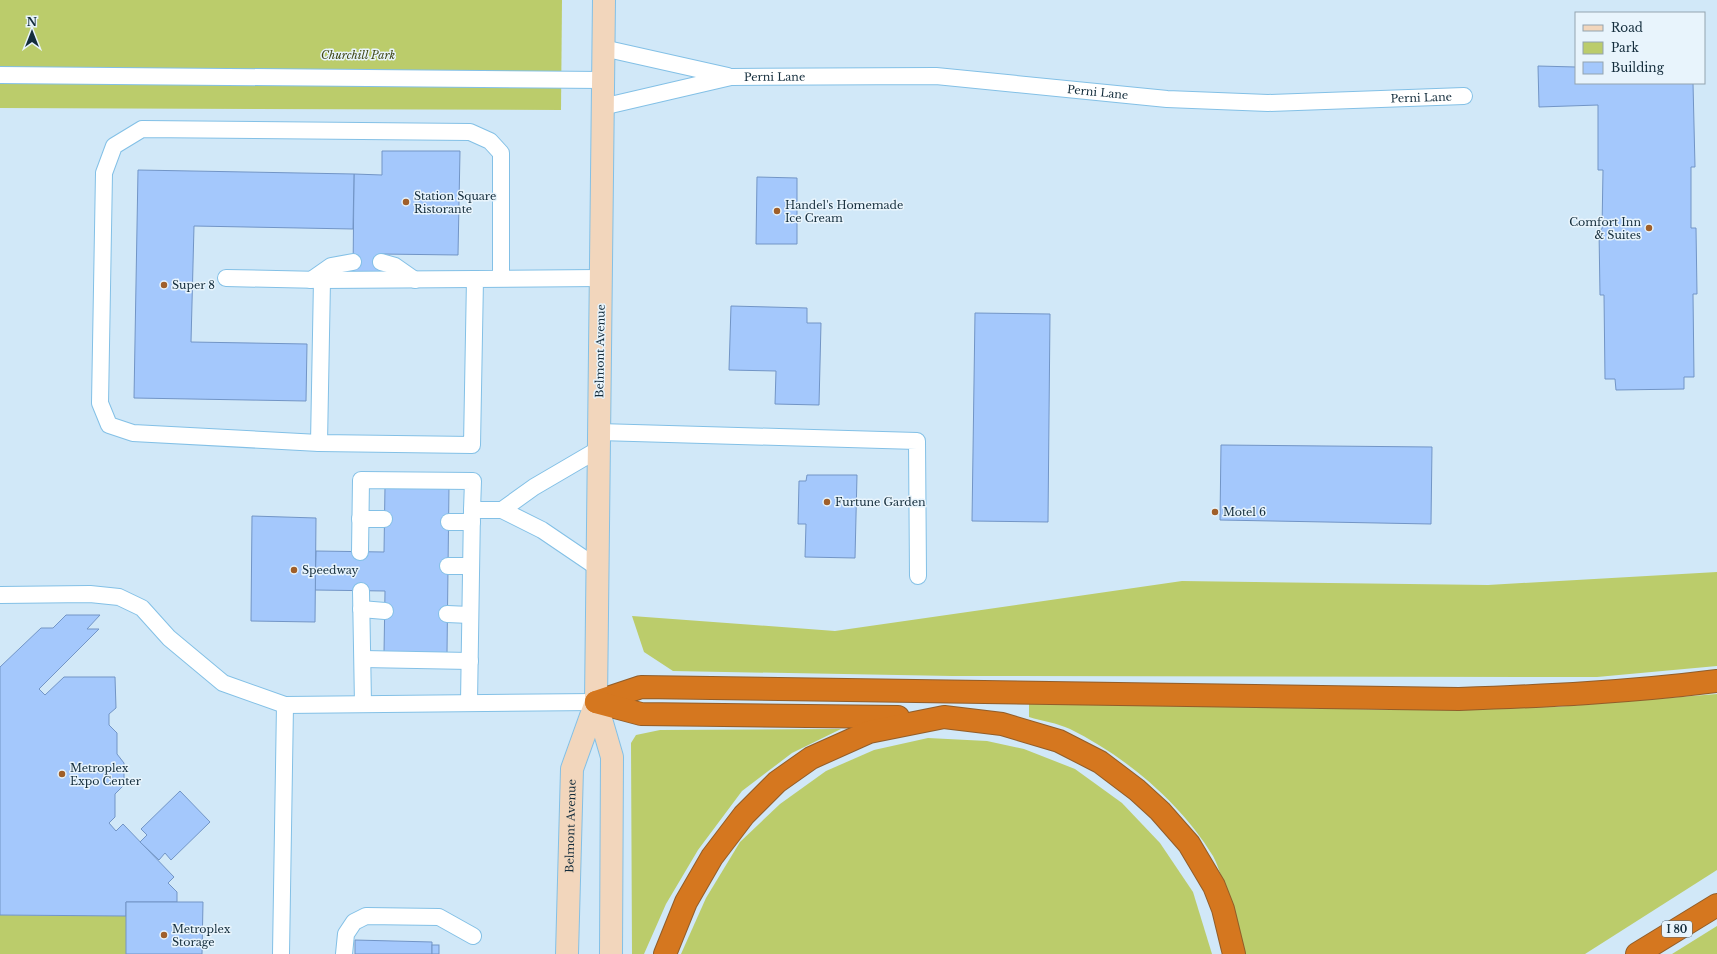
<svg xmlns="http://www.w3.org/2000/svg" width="1717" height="954" viewBox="0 0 1717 954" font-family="'Libre Baskerville',serif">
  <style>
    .green { fill: #bbcc6b }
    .building { fill: #a4c8fc; stroke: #7295c6 }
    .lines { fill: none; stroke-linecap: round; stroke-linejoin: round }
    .service-casing { stroke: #83c0e6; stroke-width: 18 }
    .secondary-casing { stroke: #83c0e6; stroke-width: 24 }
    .motorway-casing { stroke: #915d29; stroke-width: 24 }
    .service { stroke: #fff; stroke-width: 16 }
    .secondary { stroke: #f2d6bc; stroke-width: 22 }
    .motorway { stroke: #d5771f; stroke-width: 22 }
    .poi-dot { fill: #a05f29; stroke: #e8f4fc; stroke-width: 1.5 }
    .labels { text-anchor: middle; stroke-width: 3; stroke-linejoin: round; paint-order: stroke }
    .shield { fill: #e8f4fc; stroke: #546976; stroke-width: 1 }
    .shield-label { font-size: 10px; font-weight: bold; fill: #142d3c }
    .park-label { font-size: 11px; font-style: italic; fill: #3f4716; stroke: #e8f4fc }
    .street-label { font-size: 11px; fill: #142d3c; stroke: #e8f4fc }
    .poi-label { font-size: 11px; fill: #142d3c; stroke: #e8f4fc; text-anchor: start }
  </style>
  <rect width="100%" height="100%" fill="#d1e8f8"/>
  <g class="green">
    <polygon points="0,0 562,0 561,110 0,108"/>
    <polygon points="1717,572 1717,666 1597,677 952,676 673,671 644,652 632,616 835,631 1182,581 1488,585"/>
    <path d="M 1717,694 L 1717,870 L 1585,954 L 1244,954 C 1240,928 1232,903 1222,878 C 1219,871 1217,863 1213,856 C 1181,803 1125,756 1070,729 C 1057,723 1042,721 1029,717 L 1029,703 L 1399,710 L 1556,707 Z"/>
    <polygon points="841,729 792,753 742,791 698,850 666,904 644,954 632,954 631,743 636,735 660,730"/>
    <polygon points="928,738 987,741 1024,749 1075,769 1122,803 1160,843 1193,892 1212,954 681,954 706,898 740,842 780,804 826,771 874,750"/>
    <polygon points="0,915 126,916 126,954 0,954"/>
    <polygon points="1717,926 1717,954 1672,954"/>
  </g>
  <g class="building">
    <polygon points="1538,66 1576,67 1576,83 1693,83 1695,167 1691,167 1691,228 1696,228 1697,294 1693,294 1694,377 1684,377 1684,389 1616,390 1615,379 1605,379 1604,295 1600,295 1599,230 1602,229 1603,170 1598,170 1598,105 1539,107"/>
    <polygon points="382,151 460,151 458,255 381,254 381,275 353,275 354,174 382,175"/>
    <polygon points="138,170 354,174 353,229 194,226 191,342 307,344 306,401 134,398"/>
    <polygon points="757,177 797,178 797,244 756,244"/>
    <polygon points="731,306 807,308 807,323 821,323 819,405 775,404 776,371 729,370"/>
    <polygon points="975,313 1050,314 1048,522 972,521"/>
    <polygon points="1221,445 1432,447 1431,524 1220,520"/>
    <polygon points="807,475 857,475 855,558 805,557 806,524 798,524 799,481 806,481"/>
    <polygon points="385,486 449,486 447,653 384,653 385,591 315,590 316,551 384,552"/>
    <polygon points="252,516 316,518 315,622 251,621"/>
    <polygon points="66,615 100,615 87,629 99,629 39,689 45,695 64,677 115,677 116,708 109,714 109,725 117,733 117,754 124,763 124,785 115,794 115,817 109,823 116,831 123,824 174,877 168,883 177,892 177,902 126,902 126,916 0,915 0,667 41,628 53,628"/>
    <polygon points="180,791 210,822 171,860 165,853 159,860 140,842 147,835 141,829"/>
    <polygon points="126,902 203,902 202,954 126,954"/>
    <polygon points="355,940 432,942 432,954 355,954"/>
    <rect x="432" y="945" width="7" height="9"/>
  </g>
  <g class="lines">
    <defs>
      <g id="service">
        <polyline points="603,48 728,76"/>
        <polyline points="0,75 602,80"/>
        <path id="s1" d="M 602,107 L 731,77 L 936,76 L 1167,99 L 1268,103 L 1464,96"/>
        <polyline points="381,262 395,266 415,280"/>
        <polyline points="226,278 322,280 475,279"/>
        <polyline points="501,279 501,153 490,141 470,132 142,129 114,146 104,173 100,403 109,425 133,433 319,443 472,445 475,279 600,278"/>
        <polyline points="311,280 331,266 353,262"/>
        <polyline points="599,432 917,441 918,576"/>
        <polyline points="319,443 322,280"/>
        <polyline points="502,510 534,487 599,449"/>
        <polyline points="360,519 384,519"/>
        <polyline points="449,522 472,522"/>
        <polyline points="360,552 361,480 473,481 472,510"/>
        <polyline points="448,566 471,566"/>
        <polyline points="361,591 363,704"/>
        <polyline points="0,595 90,594 119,597 142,608 169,638 223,683 285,705 596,702"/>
        <polyline points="361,609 385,611"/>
        <polyline points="447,614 470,615"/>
        <polyline points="363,659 470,661"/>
        <polyline points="469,702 472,510 502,510 542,530 598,568"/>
        <polyline points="281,954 285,705"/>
        <polyline points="344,954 346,934 354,922 366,916 439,917 473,936"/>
      </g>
      <g id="secondary">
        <polyline points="604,0 596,702 612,757 611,954"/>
        <path id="s2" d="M 567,954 L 572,769 L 596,702"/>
      </g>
      <g id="motorway">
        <path d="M 596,702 L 641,687 L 1459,699 C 1545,696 1631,692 1717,681"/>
        <polyline points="596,702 641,714 898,717"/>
        <polyline points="665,954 686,902 712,857 744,815 777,782 811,758 869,732 944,717 1002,724 1059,741 1100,762 1137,790 1160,811 1189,844 1214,886 1223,909 1234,954"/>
        <polyline points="1637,954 1717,905"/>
      </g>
    </defs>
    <use href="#service" class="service-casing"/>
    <use href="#secondary" class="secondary-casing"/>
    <use href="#motorway" class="motorway-casing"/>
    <use href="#service" class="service"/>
    <use href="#secondary" class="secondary"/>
    <use href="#motorway" class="motorway"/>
  </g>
  <g class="poi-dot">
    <circle cx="406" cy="202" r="4"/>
    <circle cx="777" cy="211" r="4"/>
    <circle cx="1649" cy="228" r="4"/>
    <circle cx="164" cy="285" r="4"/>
    <circle cx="827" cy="502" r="4"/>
    <circle cx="1215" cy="512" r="4"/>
    <circle cx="294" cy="570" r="4"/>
    <circle cx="62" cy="774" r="4"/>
    <circle cx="164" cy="935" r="4"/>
  </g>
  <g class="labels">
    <rect class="shield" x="1662" y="921" width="30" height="16" rx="3"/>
    <g class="shield-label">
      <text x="1677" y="933">I 80</text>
    </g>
    <g class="park-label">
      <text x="358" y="59">Churchill Park</text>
    </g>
    <g class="street-label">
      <text dy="4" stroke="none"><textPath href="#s1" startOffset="176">Perni Lane</textPath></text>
      <text dy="4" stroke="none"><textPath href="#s1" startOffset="500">Perni Lane</textPath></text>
      <text dy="4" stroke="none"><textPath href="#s1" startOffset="824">Perni Lane</textPath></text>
      <text transform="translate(600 351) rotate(-89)" y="4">Belmont Avenue</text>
      <text dy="4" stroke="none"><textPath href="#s2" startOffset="128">Belmont Avenue</textPath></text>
    </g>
    <g class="poi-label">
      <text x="414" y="200">Station Square<tspan x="414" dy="13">Ristorante</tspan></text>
      <text x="785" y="209">Handel's Homemade<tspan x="785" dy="13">Ice Cream</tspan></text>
      <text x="1641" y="226" text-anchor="end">Comfort Inn<tspan x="1641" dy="13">&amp; Suites</tspan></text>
      <text x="172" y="289">Super 8</text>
      <text x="835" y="506">Furtune Garden</text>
      <text x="1223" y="516">Motel 6</text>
      <text x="302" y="574">Speedway</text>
      <text x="70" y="772">Metroplex<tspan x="70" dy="13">Expo Center</tspan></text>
      <text x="172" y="933">Metroplex<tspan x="172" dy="13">Storage</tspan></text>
    </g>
  </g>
  <rect x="1575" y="12" width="130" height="72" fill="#e8f4fc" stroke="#93a4af"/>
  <rect x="1583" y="25" width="20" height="6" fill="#f2d6bc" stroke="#93a4af"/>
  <text x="1611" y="32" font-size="12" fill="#142d3c">Road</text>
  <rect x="1583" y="42" width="20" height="12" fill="#bbcc6b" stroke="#93a4af"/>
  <text x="1611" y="52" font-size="12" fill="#142d3c">Park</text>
  <rect x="1583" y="62" width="20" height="12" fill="#a4c8fc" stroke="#93a4af"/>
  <text x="1611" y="72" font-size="12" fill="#142d3c">Building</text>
  <g transform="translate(32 32)" stroke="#e8f4fc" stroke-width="3" paint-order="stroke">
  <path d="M0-3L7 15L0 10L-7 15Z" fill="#142d3c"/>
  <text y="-6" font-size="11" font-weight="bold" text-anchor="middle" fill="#142d3c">N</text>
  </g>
</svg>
